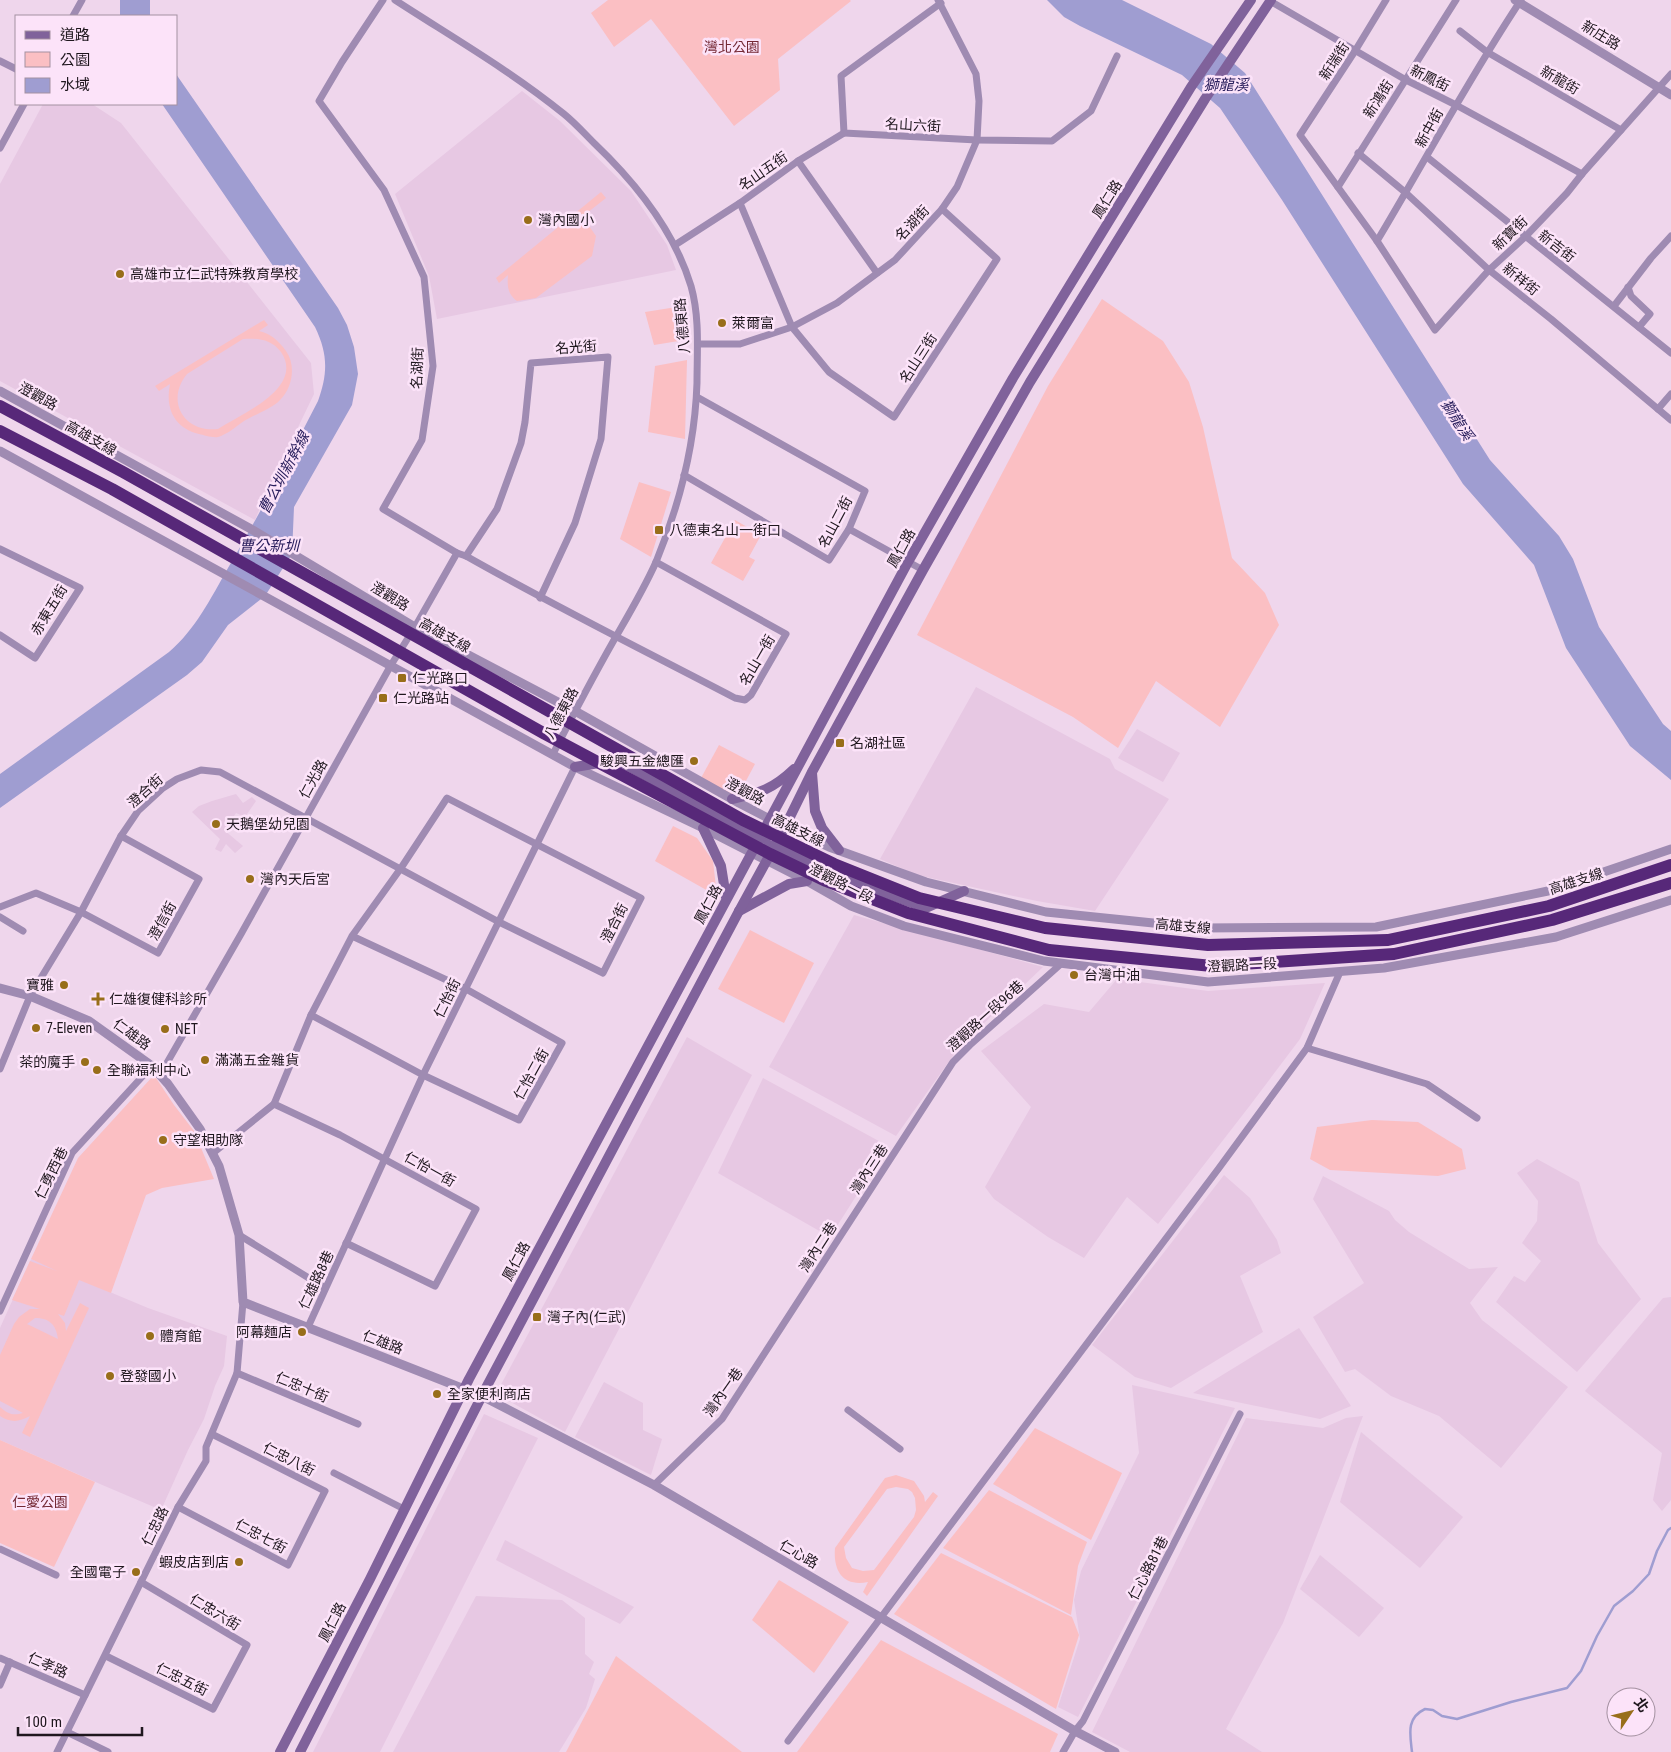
<svg xmlns="http://www.w3.org/2000/svg" width="1671" height="1752" viewBox="0 0 1671 1752" font-family="'Roboto Condensed','Noto Sans TC',sans-serif">
  <style>
    .built { fill: #e7c8e3 }
    .green { fill: #fbbfc3; fill-rule: evenodd }
    .water { fill: #9f9dd1 }
    .lines { fill: none; stroke-linecap: round; stroke-linejoin: round }
    .stream { stroke: #9f9dd1; stroke-width: 2.5 }
    .minor { stroke: #9f8bb2; stroke-width: 7 }
    .tertiary { stroke: #9f8bb2; stroke-width: 9 }
    .secondary { stroke: #80629b; stroke-width: 10 }
    .motorway { stroke: #572879; stroke-width: 12 }
    .poi-dot { fill: #986e1a; stroke: #fce3f9; stroke-width: 2 }
    .labels { text-anchor: middle; stroke-width: 5; stroke-linejoin: round; paint-order: stroke }
    .street-label { font-size: 14px; fill: #1f171e; stroke: #fce3f9 }
    .park-label { font-size: 14px; fill: #742834; stroke: #fce3f9 }
    .poi-label { font-size: 14px; fill: #1f171e; stroke: #fce3f9; text-anchor: start }
    .water-label { font-size: 15px; font-style: italic; fill: #2b205e; stroke: #fce3f9 }
  </style>
  <rect width="100%" height="100%" fill="#efd6ec"/>
  <g class="built">
    <polygon points="522,91 560,121 631,191 667,245 676,270 437,319 429,276 395,194"/>
    <polygon points="43,104 92,104 121,123 311,363 314,394 264,498 255,520 0,381 0,184"/>
    <polygon points="976,687 1110,759 1115,769 1169,799 1095,911 1037,901 917,875 880,859"/>
    <polygon points="1137,729 1180,753 1163,782 1118,758"/>
    <polygon points="236,794 243,803 252,797 256,801 245,817 236,813 224,830 243,846 235,853 226,844 221,852 215,849 220,839 192,812 199,806 212,801"/>
    <polygon points="854,915 1043,967 960,1046 896,1136 769,1067"/>
    <polygon points="1117,979 1208,991 1325,983 1300,1039 1248,1108 1158,1224 1127,1197 1084,1258 1048,1237 994,1199 985,1187 1031,1107 981,1051 1044,1004 1089,1012"/>
    <polygon points="687,1037 752,1075 565,1432 496,1394"/>
    <polygon points="763,1078 888,1146 830,1237 718,1173"/>
    <polygon points="1537,1159 1579,1182 1598,1243 1641,1299 1577,1372 1496,1302 1514,1276 1525,1282 1541,1261 1522,1243 1537,1221 1538,1201 1517,1173"/>
    <polygon points="1224,1175 1250,1198 1277,1240 1281,1253 1240,1276 1263,1332 1171,1388 1135,1377 1092,1345"/>
    <polygon points="1323,1176 1389,1211 1395,1220 1409,1232 1469,1269 1498,1267 1470,1303 1482,1320 1568,1387 1501,1468 1439,1416 1391,1396 1355,1369 1345,1372 1313,1317 1364,1283 1313,1199"/>
    <polygon points="31,1259 148,1308 227,1336 224,1366 215,1386 204,1419 188,1450 162,1508 154,1507 100,1484 0,1440 0,1328"/>
    <polygon points="1671,1297 1671,1500 1662,1511 1653,1500 1662,1453 1585,1391 1663,1298"/>
    <polygon points="1299,1328 1351,1406 1320,1419 1193,1393"/>
    <polygon points="604,1382 643,1403 643,1430 662,1439 651,1475 575,1437"/>
    <polygon points="1132,1385 1235,1408 1078,1717 1058,1707 1080,1639 1074,1600 1081,1571 1139,1453"/>
    <polygon points="484,1414 538,1438 380,1752 313,1752"/>
    <polygon points="1363,1416 1283,1623 1226,1729 1262,1752 1130,1752 1092,1732 1246,1418 1323,1428 1346,1418"/>
    <polygon points="1361,1432 1463,1517 1420,1568 1340,1502"/>
    <polygon points="505,1540 634,1607 620,1624 496,1560"/>
    <polygon points="1320,1555 1384,1608 1359,1637 1300,1589"/>
    <polygon points="476,1596 562,1600 585,1618 585,1654 594,1662 589,1674 595,1679 586,1708 559,1752 393,1752"/>
  </g>
  <g class="green">
    <polygon points="608,0 850,0 851,1 778,59 780,90 734,126 651,19 614,47 591,13"/>
    <path d="M 601,192 L 606,198 L 578,220 L 587,223 L 596,236 L 592,256 L 536,298 L 517,301 C 508,294 507,287 508,275 L 499,283 L 496,278 Z"/>
    <polygon points="1102,299 1163,341 1189,382 1203,427 1232,558 1265,593 1279,625 1220,727 1156,681 1118,748 1073,717 917,635 1048,386"/>
    <polygon points="683,306 691,339 654,345 645,312"/>
    <path d="M 264,320 L 268,325 L 259,331 C 271,334 278,340 286,351 C 296,365 293,387 280,400 C 273,408 254,415 244,421 C 237,426 226,435 218,437 C 212,438 204,435 199,434 C 174,428 165,408 170,384 L 159,391 L 155,386 ZM 243,339 C 258,338 271,339 281,352 C 305,388 241,414 218,429 C 184,433 165,401 187,374 Z"/>
    <polygon points="687,360 685,439 648,432 655,366"/>
    <polygon points="639,482 671,492 651,557 620,539"/>
    <polygon points="735,520 761,535 749,557 755,560 743,581 711,563"/>
    <polygon points="719,745 755,764 740,792 733,795 701,778"/>
    <polygon points="673,826 697,838 713,861 717,896 655,861"/>
    <polygon points="750,930 814,963 784,1023 718,989"/>
    <path d="M 154,1075 L 174,1105 L 194,1131 L 214,1179 L 162,1188 L 146,1195 L 111,1293 L 79,1280 L 64,1316 L 58,1314 L 65,1323 L 66,1331 L 80,1303 L 89,1308 L 30,1437 L 22,1433 L 30,1416 C 19,1422 11,1423 0,1416 L 0,1407 C 8,1414 13,1416 23,1413 L 0,1401 L 0,1355 L 14,1324 L 19,1317 L 30,1309 L 40,1309 L 12,1300 L 30,1261 L 57,1271 L 31,1259 L 78,1158 ZM 35,1318 C 49,1318 56,1324 58,1339 L 27,1324 Z"/>
    <polygon points="1372,1120 1418,1122 1462,1149 1466,1169 1438,1176 1330,1170 1310,1159 1317,1127"/>
    <polygon points="1035,1428 1122,1473 1091,1540 993,1484"/>
    <polygon points="0,1440 95,1482 54,1567 0,1543"/>
    <path d="M 896,1475 L 914,1481 L 924,1496 L 925,1502 L 933,1492 L 938,1496 L 867,1596 L 863,1592 L 868,1582 C 843,1587 833,1571 835,1548 L 885,1478 ZM 896,1487 L 908,1489 L 912,1492 L 915,1498 L 916,1510 L 914,1517 L 874,1570 L 863,1571 L 852,1568 L 846,1558 L 844,1547 L 887,1489 Z"/>
    <polygon points="989,1490 1087,1542 1078,1566 1071,1615 943,1548"/>
    <polygon points="941,1553 1072,1617 1079,1635 1056,1709 894,1614"/>
    <polygon points="779,1580 849,1622 814,1673 752,1620"/>
    <polygon points="881,1640 1058,1734 1050,1752 797,1752"/>
    <polygon points="616,1656 742,1752 566,1752"/>
  </g>
  <g class="water">
    <rect x="120" y="0" width="30" height="16"/>
    <polygon points="1047,0 1122,0 1211,44 1245,73 1490,460 1559,536 1573,559 1599,627 1663,724 1671,731 1671,780 1630,746 1566,648 1534,565 1463,484 1282,200 1220,108 1182,75 1080,26 1064,17"/>
    <path d="M 176,74 L 338,308 L 347,325 L 354,347 L 358,374 L 352,405 L 294,507 L 292,554 L 265,596 L 228,625 L 202,662 L 187,675 L 0,808 L 0,774 L 169,652 C 195,630 211,598 228,568 C 260,514 289,457 318,401 C 328,373 328,354 315,327 L 162,104 L 176,104 Z"/>
  </g>
  <g class="lines">
    <path class="stream" d="M 1412,1752 C 1410,1734 1406,1718 1425,1709 L 1433,1710 L 1442,1716 L 1457,1719 L 1511,1702 L 1567,1688 L 1581,1671 L 1597,1636 L 1614,1606 L 1633,1591 L 1649,1574 L 1657,1551 L 1668,1530 L 1671,1528"/>
    <g class="minor">
      <path d="M 383,0 L 342,62 L 319,101 L 384,190 L 424,277 L 433,366 L 422,440 L 383,509 L 457,553 L 466,556 C 554,606 645,651 735,698 L 745,700 L 751,695 L 786,634 L 656,562"/>
      <path d="M 395,0 C 452,37 511,71 564,114 C 574,122 584,133 594,143 C 636,183 674,230 691,286 C 700,318 697,351 697,383 C 695,444 679,506 656,562 C 644,589 629,614 614,640 C 593,677 573,715 553,754"/>
      <polyline points="1386,0 1355,51 1300,135 1377,241 1435,330 1489,270 1525,237 1567,193 1582,174 1671,74"/>
      <polyline points="1270,1 1406,80 1456,105 1582,174"/>
      <polyline points="941,3 841,76 844,133 977,140 1052,141 1091,111 1117,56"/>
      <polyline points="73,16 82,0"/>
      <polyline points="1460,31 1487,52 1621,130"/>
      <polyline points="0,61 16,69"/>
      <polyline points="0,148 24,104"/>
      <polyline points="1358,153 1406,193 1489,270 1551,319 1671,420"/>
      <polyline points="1427,157 1671,353"/>
      <polyline points="798,161 844,133"/>
      <polyline points="1338,187 1456,0"/>
      <path d="M 1377,241 C 1425,161 1469,78 1521,0"/>
      <polyline points="675,245 740,203"/>
      <polyline points="877,273 798,161 740,203 792,327 829,372 894,417 997,259 942,209"/>
      <polyline points="1628,287 1631,296 1650,314 1639,327"/>
      <polyline points="1614,306 1651,258 1671,236"/>
      <polyline points="698,344 740,344 792,327 837,303 895,260 942,209 957,187 977,140 979,101 976,74 938,0"/>
      <polyline points="1658,409 1671,394"/>
      <polyline points="684,475 829,560 849,529 865,491 697,397"/>
      <polyline points="849,529 923,570"/>
      <polyline points="0,549 80,588 35,658 0,635"/>
      <polyline points="466,556 497,509 521,443 525,422 531,363 608,357 601,439 575,523 540,598"/>
      <polyline points="0,907 36,893 81,912 158,953 199,879 121,836"/>
      <polyline points="0,917 23,931"/>
      <polyline points="1307,1048 1427,1084 1477,1118"/>
      <polyline points="0,1069 30,996 81,912 121,836 138,811 163,788 177,779 201,770 220,772 499,922 603,973 641,898 447,798 401,868 352,936 311,1015 423,1075 519,1120 562,1043 466,989 352,936"/>
      <polyline points="160,1075 241,934 391,665 415,627 457,553"/>
      <polyline points="274,1104 311,1015"/>
      <polyline points="213,1153 274,1104 340,1135 476,1209 435,1286 346,1243"/>
      <polyline points="239,1235 325,1288"/>
      <polyline points="0,1311 72,1153 152,1066"/>
      <polyline points="308,1327 423,1075 575,767"/>
      <polyline points="237,1373 358,1424"/>
      <polyline points="848,1410 900,1449"/>
      <polyline points="334,1473 404,1509"/>
      <polyline points="654,1485 722,1419 953,1062 970,1045 1062,963"/>
      <polyline points="178,1507 288,1565 325,1491 212,1434"/>
      <polyline points="0,1549 56,1575"/>
      <polyline points="106,1656 213,1709 247,1645 141,1582"/>
      <polyline points="0,1658 85,1695"/>
      <polyline points="0,1685 10,1662"/>
      <polyline points="67,1732 108,1752"/>
      <polyline points="788,1741 1219,1168 1307,1048 1340,972"/>
      <polyline points="57,1752 178,1507 206,1461 206,1447 237,1373 243,1302"/>
      <polyline points="1063,1752 1075,1731 1083,1721 1240,1414"/>
    </g>
    <g class="tertiary">
      <polyline points="1515,0 1671,95"/>
      <polyline points="0,391 251,529 415,627 575,711 739,803 785,827 829,847 926,882 1046,912 1202,928 1376,927 1548,891 1671,849"/>
      <polyline points="0,451 575,767 703,828 807,881 851,906 904,926 1044,961 1208,982 1384,968 1556,937 1671,900"/>
      <polyline points="0,988 30,996 89,1021 152,1066 168,1084 200,1129 219,1166 239,1235 243,1302 482,1396 654,1485 1075,1731 1115,1752"/>
    </g>
    <g class="secondary">
      <polyline points="575,767 617,760 747,832 759,838 766,839"/>
      <polyline points="812,773 815,811 822,828 839,850"/>
      <path d="M 732,799 C 760,793 773,789 794,769"/>
      <polyline points="703,828 721,866 726,897"/>
      <polyline points="768,845 774,846 866,886 926,908 964,891"/>
      <polyline points="739,911 789,884 807,881"/>
      <polyline points="280,1752 370,1579 469,1379 908,562 1013,378 1191,87 1251,0"/>
      <polyline points="300,1752 488,1384 739,911 785,827 812,772 923,570 1030,382 1205,99 1271,0"/>
    </g>
    <g class="motorway">
      <polyline points="0,406 123,472 743,820 834,864 919,898 1045,928 1208,945 1388,940 1549,906 1671,865"/>
      <polyline points="0,431 112,489 545,734 770,854 826,881 908,913 1049,950 1212,966 1394,954 1552,920 1671,883"/>
    </g>
  </g>
  <g class="poi-dot">
    <circle cx="528" cy="220" r="5"/>
    <circle cx="120" cy="274" r="5"/>
    <circle cx="722" cy="323" r="5"/>
    <rect x="654" y="525" width="10" height="10" rx="2.5"/>
    <rect x="397" y="673" width="10" height="10" rx="2.5"/>
    <rect x="378" y="693" width="10" height="10" rx="2.5"/>
    <rect x="835" y="738" width="10" height="10" rx="2.5"/>
    <circle cx="694" cy="761" r="5"/>
    <circle cx="216" cy="824" r="5"/>
    <circle cx="250" cy="879" r="5"/>
    <circle cx="1074" cy="975" r="5"/>
    <circle cx="64" cy="985" r="5"/>
    <path d="M95.5 991.5h5v5h5v5h-5v5h-5v-5h-5v-5h5z"/>
    <circle cx="36" cy="1028" r="5"/>
    <circle cx="165" cy="1029" r="5"/>
    <circle cx="205" cy="1060" r="5"/>
    <circle cx="85" cy="1062" r="5"/>
    <circle cx="97" cy="1070" r="5"/>
    <circle cx="163" cy="1140" r="5"/>
    <rect x="532" y="1312" width="10" height="10" rx="2.5"/>
    <circle cx="302" cy="1332" r="5"/>
    <circle cx="150" cy="1336" r="5"/>
    <circle cx="110" cy="1376" r="5"/>
    <circle cx="437" cy="1394" r="5"/>
    <circle cx="239" cy="1562" r="5"/>
    <circle cx="136" cy="1572" r="5"/>
  </g>
  <g class="labels">
    <g class="street-label">
      <text transform="translate(1601 35) rotate(31)" y="5">新庄路</text>
      <text transform="translate(1334 61) rotate(-57)" y="5">新瑞街</text>
      <text transform="translate(1430 78) rotate(26)" y="5">新鳳街</text>
      <text transform="translate(1560 80) rotate(30)" y="5">新龍街</text>
      <text transform="translate(1378 99) rotate(-57)" y="5">新鴻街</text>
      <text transform="translate(913 125) rotate(3)" y="5">名山六街</text>
      <text transform="translate(1429 128) rotate(-61)" y="5">新中街</text>
      <text transform="translate(763 171) rotate(-35)" y="5">名山五街</text>
      <text transform="translate(1107 199) rotate(-58)" y="5">鳳仁路</text>
      <text transform="translate(912 223) rotate(-47)" y="5">名湖街</text>
      <text transform="translate(1510 233) rotate(-44)" y="5">新寶街</text>
      <text transform="translate(1557 246) rotate(38)" y="5">新吉街</text>
      <text transform="translate(1521 279) rotate(39)" y="5">新祥街</text>
      <text transform="translate(682 326) rotate(-95)" y="5">八德東路</text>
      <text transform="translate(576 347) rotate(-4)" y="5">名光街</text>
      <text transform="translate(918 358) rotate(-57)" y="5">名山三街</text>
      <text transform="translate(417 368) rotate(-88)" y="5">名湖街</text>
      <text transform="translate(38 396) rotate(29)" y="5">澄觀路</text>
      <text transform="translate(91 438) rotate(29)" y="5">高雄支線</text>
      <text transform="translate(835 522) rotate(-62)" y="5">名山二街</text>
      <text transform="translate(901 548) rotate(-61)" y="5">鳳仁路</text>
      <text transform="translate(390 596) rotate(31)" y="5">澄觀路</text>
      <text transform="translate(49 610) rotate(-59)" y="5">赤東五街</text>
      <text transform="translate(445 635) rotate(29)" y="5">高雄支線</text>
      <text transform="translate(757 660) rotate(-60)" y="5">名山一街</text>
      <text transform="translate(561 713) rotate(-62)" y="5">八德東路</text>
      <text transform="translate(313 779) rotate(-61)" y="5">仁光路</text>
      <text transform="translate(145 791) rotate(-42)" y="5">澄合街</text>
      <text transform="translate(745 791) rotate(28)" y="5">澄觀路</text>
      <text transform="translate(798 830) rotate(26)" y="5">高雄支線</text>
      <text transform="translate(1576 881) rotate(-18)" y="5">高雄支線</text>
      <text transform="translate(841 883) rotate(27)" y="5">澄觀路一段</text>
      <text transform="translate(708 904) rotate(-62)" y="5">鳳仁路</text>
      <text transform="translate(162 921) rotate(-61)" y="5">澄信街</text>
      <text transform="translate(614 923) rotate(-63)" y="5">澄合街</text>
      <text transform="translate(1183 926) rotate(5)" y="5">高雄支線</text>
      <text transform="translate(1242 965) rotate(-3)" y="5">澄觀路一段</text>
      <text transform="translate(447 998) rotate(-64)" y="5">仁怡街</text>
      <text transform="translate(985 1016) rotate(-42)" y="5">澄觀路一段96巷</text>
      <text transform="translate(132 1034) rotate(36)" y="5">仁雄路</text>
      <text transform="translate(531 1074) rotate(-61)" y="5">仁怡二街</text>
      <text transform="translate(430 1169) rotate(29)" y="5">仁怡一街</text>
      <text transform="translate(869 1169) rotate(-57)" y="5">灣內三巷</text>
      <text transform="translate(51 1173) rotate(-64)" y="5">仁勇西巷</text>
      <text transform="translate(818 1247) rotate(-57)" y="5">灣內二巷</text>
      <text transform="translate(516 1261) rotate(-62)" y="5">鳳仁路</text>
      <text transform="translate(316 1280) rotate(-65)" y="5">仁雄路8巷</text>
      <text transform="translate(383 1342) rotate(21)" y="5">仁雄路</text>
      <text transform="translate(302 1387) rotate(23)" y="5">仁忠十街</text>
      <text transform="translate(723 1392) rotate(-55)" y="5">灣內一巷</text>
      <text transform="translate(289 1459) rotate(27)" y="5">仁忠八街</text>
      <text transform="translate(155 1526) rotate(-64)" y="5">仁忠路</text>
      <text transform="translate(261 1536) rotate(28)" y="5">仁忠七街</text>
      <text transform="translate(799 1554) rotate(30)" y="5">仁心路</text>
      <text transform="translate(1148 1568) rotate(-63)" y="5">仁心路81巷</text>
      <text transform="translate(215 1612) rotate(31)" y="5">仁忠六街</text>
      <text transform="translate(332 1622) rotate(-63)" y="5">鳳仁路</text>
      <text transform="translate(48 1665) rotate(24)" y="5">仁孝路</text>
      <text transform="translate(182 1679) rotate(26)" y="5">仁忠五街</text>
    </g>
    <g class="park-label">
      <text x="732" y="52">灣北公園</text>
      <text x="40" y="1507">仁愛公園</text>
    </g>
    <g class="poi-label">
      <text x="538" y="225">灣內國小</text>
      <text x="130" y="279">高雄市立仁武特殊教育學校</text>
      <text x="732" y="328">萊爾富</text>
      <text x="669" y="535">八德東名山一街口</text>
      <text x="412" y="683">仁光路口</text>
      <text x="393" y="703">仁光路站</text>
      <text x="850" y="748">名湖社區</text>
      <text x="684" y="766" text-anchor="end">駿興五金總匯</text>
      <text x="226" y="829">天鵝堡幼兒園</text>
      <text x="260" y="884">灣內天后宮</text>
      <text x="1084" y="980">台灣中油</text>
      <text x="54" y="990" text-anchor="end">寶雅</text>
      <text x="109" y="1004">仁雄復健科診所</text>
      <text x="46" y="1033">7-Eleven</text>
      <text x="175" y="1034">NET</text>
      <text x="215" y="1065">滿滿五金雜貨</text>
      <text x="75" y="1067" text-anchor="end">茶的魔手</text>
      <text x="107" y="1075">全聯福利中心</text>
      <text x="173" y="1145">守望相助隊</text>
      <text x="547" y="1322">灣子內(仁武)</text>
      <text x="292" y="1337" text-anchor="end">阿幕麵店</text>
      <text x="160" y="1341">體育館</text>
      <text x="120" y="1381">登發國小</text>
      <text x="447" y="1399">全家便利商店</text>
      <text x="229" y="1567" text-anchor="end">蝦皮店到店</text>
      <text x="126" y="1577" text-anchor="end">全國電子</text>
    </g>
    <g class="water-label">
      <text x="1226" y="90">獅龍溪</text>
      <text transform="translate(1457 420) rotate(57)" y="5">獅龍溪</text>
      <text transform="translate(284 473) rotate(-62)" y="5">曹公圳新幹線</text>
      <text x="269" y="551">曹公新圳</text>
    </g>
  </g>
  <rect x="15" y="15" width="162" height="90" fill="#fce3f9" stroke="#a491a1"/>
  <rect x="25" y="31" width="25" height="8" fill="#80629b" stroke="#a491a1"/>
  <text x="60" y="40" font-size="15" fill="#1f171e">道路</text>
  <rect x="25" y="52" width="25" height="15" fill="#fbbfc3" stroke="#a491a1"/>
  <text x="60" y="65" font-size="15" fill="#1f171e">公園</text>
  <rect x="25" y="78" width="25" height="15" fill="#9f9dd1" stroke="#a491a1"/>
  <text x="60" y="90" font-size="15" fill="#1f171e">水域</text>
  <g transform="translate(1631 1712) rotate(55)"><circle r="24" fill="#fce3f9" stroke="#a491a1"/>
  <path d="M0-4L9 19L0 12L-9 19Z" fill="#986e1a"/>
  <text y="-8" font-size="14" font-weight="bold" text-anchor="middle" fill="#1f171e">北</text>
  </g>
  <path d="M18 1727v8h124v-8" fill="none" stroke="#1f171e" stroke-width="2.5"/>
  <text x="25" y="1727" font-size="15" fill="#1f171e" stroke="#fce3f9" stroke-width="4" paint-order="stroke">100 m</text>
</svg>
